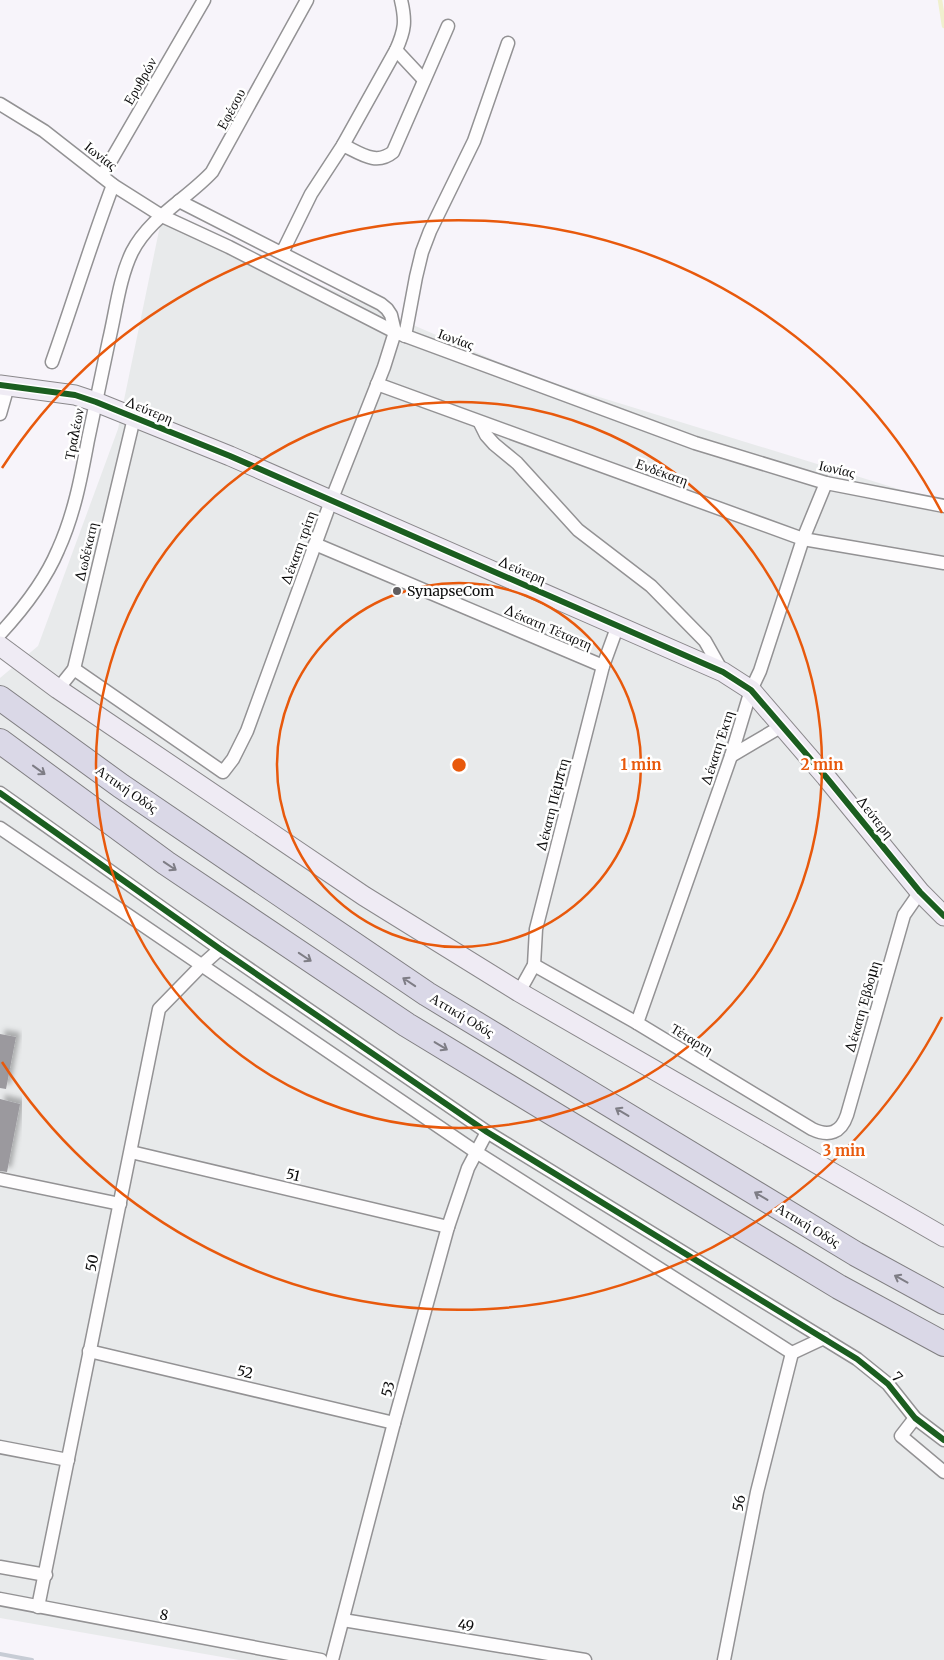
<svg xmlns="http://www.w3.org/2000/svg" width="944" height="1660" viewBox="0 0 944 1660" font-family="Merriweather,serif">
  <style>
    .industrial { fill: #e8eaeb }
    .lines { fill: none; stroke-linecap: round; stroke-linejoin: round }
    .stream { stroke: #f0f0ce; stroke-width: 4.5 }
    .building { fill: #9b999e; filter: url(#shadow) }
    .street-casing { stroke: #939294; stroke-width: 15 }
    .secondary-casing { stroke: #8a888b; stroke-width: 21 }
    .highway-casing { stroke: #807f82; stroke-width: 26 }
    .street { stroke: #fefdfe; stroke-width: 12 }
    .secondary { stroke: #efebf4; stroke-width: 19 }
    .highway { stroke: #dad8e7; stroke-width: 24 }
    .rail { stroke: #c7ccd5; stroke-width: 4 }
    .cycleway-casing { stroke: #fff; stroke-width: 9 }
    .cycleway { stroke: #1b5e20; stroke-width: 6 }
    .oneway { stroke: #7e7d85 }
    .ring { fill: none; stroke: #e8590c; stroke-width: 2.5 }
    .poi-dot { fill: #605e61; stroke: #fff; stroke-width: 2 }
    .labels { text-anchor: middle; stroke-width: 5; stroke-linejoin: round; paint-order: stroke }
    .street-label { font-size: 14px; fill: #0e0e0e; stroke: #fff }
    .poi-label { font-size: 14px; fill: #0e0e0e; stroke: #fff; text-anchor: start }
    .centre { fill: #e8590c; stroke: #fff; stroke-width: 2.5 }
    .ring-label { font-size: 15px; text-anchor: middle; font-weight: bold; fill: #e8590c; stroke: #fff; stroke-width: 5; stroke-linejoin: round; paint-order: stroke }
  </style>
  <defs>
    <filter id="shadow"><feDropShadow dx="4.5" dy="-4.5" stdDeviation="2.5" flood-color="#0004"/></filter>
  </defs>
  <rect width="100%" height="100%" fill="#f7f4fa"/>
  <polygon class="industrial" points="162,216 531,376 944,503 944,1660 239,1660 0,1618 0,678 38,646 118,429"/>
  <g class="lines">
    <polyline class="stream" points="940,0 944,26"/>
  </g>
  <g class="building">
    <polygon points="0,1034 16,1037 6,1089 0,1088"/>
    <polygon points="0,1099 20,1104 7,1172 0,1171"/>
  </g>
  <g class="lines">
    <defs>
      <g id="street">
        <polyline points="396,50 424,80"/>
        <polyline points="0,104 44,131 113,185 162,216 229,247 395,332 695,443 826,483 944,506"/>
        <path d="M 343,145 C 360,153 376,166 393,152 L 448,26"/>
        <polyline points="102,176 204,0"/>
        <path d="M 282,253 L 311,194 L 343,145 L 396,50 C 405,30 406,21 401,0"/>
        <polyline points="405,336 416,277 422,252 430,231 474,141 508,43"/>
        <path d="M 52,362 C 73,303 91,243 113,185"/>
        <polyline points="377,384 803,539 944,563"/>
        <polyline points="0,414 8,386"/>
        <polyline points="480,423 486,435 494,444 517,463 578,530 651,586 705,641 722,671"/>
        <polyline points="315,544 603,666"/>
        <path d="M 0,634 C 23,609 45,581 58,550 C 74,515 81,478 88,440 C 95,407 102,373 109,340 C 116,311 119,279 132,252 C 150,217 187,199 212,172 L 307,0"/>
        <polyline points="74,669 223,772 233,759 247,731 331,501 384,367 395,332 391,315 387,309 381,304 179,201"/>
        <polyline points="58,689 74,669 134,418"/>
        <polyline points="731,756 782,726"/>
        <polyline points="0,793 220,949 487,1132 857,1359 888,1384 915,1418 944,1440"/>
        <polyline points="0,828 476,1152 792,1353"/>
        <path d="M 534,965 L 637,1023 L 812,1129 C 829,1137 841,1133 847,1115 L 904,915 L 920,892"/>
        <polyline points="519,992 534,965 536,929 603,666 618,625"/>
        <polyline points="637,1023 731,756 751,690 760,671 803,539 826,483"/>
        <polyline points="131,1152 448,1227"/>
        <polyline points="0,1179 120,1204"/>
        <polyline points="89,1351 394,1423"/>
        <polyline points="792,1353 824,1338"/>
        <polyline points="915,1418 901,1436 944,1472"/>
        <polyline points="0,1447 68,1460"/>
        <polyline points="0,1567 46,1575"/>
        <polyline points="0,1599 321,1660"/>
        <polyline points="38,1607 159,1009 202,965 220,949"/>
        <polyline points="343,1620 585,1660"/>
        <polyline points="332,1660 394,1423 448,1227 468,1168 487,1132"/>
        <polyline points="724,1660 757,1492 792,1353"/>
      </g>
      <g id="secondary">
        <polyline points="0,385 75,395 96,402 230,456 723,672 751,690 826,777 920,892 944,916"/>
        <polyline points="0,646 58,689 364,896 519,992 944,1237"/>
      </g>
      <g id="highway">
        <polyline points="0,698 121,786 427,994 856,1254 944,1302"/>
        <polyline points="0,741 166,863 407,1025 839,1287 944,1344"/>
      </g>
    </defs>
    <use href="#street" class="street-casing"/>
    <use href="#secondary" class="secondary-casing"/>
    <use href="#highway" class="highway-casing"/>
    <use href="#street" class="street"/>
    <use href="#secondary" class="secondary"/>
    <use href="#highway" class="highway"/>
    <polyline class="rail" points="0,1654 32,1660"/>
    <defs>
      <g id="cycleway">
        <polyline points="0,385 75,395 96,402 230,456 723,672 751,690 826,777 920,892 944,916"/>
        <polyline points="0,793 220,949 487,1132 857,1359 888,1384 915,1418 944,1440"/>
      </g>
    </defs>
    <use href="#cycleway" class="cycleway-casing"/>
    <use href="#cycleway" class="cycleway"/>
  </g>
  <defs><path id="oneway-shaft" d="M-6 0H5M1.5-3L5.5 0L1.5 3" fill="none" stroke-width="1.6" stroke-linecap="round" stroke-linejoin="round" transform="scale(1.25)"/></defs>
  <g class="oneway">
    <use href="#oneway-shaft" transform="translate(39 770) rotate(36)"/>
    <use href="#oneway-shaft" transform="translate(170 866) rotate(34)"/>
    <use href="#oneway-shaft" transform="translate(305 957) rotate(34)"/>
    <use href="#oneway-shaft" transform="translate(409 982) rotate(-146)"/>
    <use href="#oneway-shaft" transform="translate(441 1046) rotate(31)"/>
    <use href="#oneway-shaft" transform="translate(622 1112) rotate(-149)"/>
    <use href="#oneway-shaft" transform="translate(761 1196) rotate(-149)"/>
    <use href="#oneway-shaft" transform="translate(901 1279) rotate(-151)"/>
  </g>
  <g class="ring">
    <circle cx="459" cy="765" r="182"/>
    <circle cx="459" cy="765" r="363"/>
    <path d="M942 1017A545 545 0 0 1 2 1062M2 468A545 545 0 0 1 942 513"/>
  </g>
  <circle class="poi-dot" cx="397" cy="591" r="5"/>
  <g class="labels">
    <g class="street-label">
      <text transform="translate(140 81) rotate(-60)" y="5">Ερυθρών</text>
      <text transform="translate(231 109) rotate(-62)" y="5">Εφέσου</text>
      <text transform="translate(101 156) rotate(38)" y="5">Ιωνίας</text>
      <text transform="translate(456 339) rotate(20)" y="5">Ιωνίας</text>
      <text transform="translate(149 410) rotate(22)" y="5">Δεύτερη</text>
      <text transform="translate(74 434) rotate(-79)" y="5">Τραλέων</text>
      <text transform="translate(837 469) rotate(13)" y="5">Ιωνίας</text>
      <text transform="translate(662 472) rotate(20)" y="5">Ενδέκατη</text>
      <text transform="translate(298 548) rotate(-70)" y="5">Δέκατη τρίτη</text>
      <text transform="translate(86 552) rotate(-77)" y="5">Δωδέκατη</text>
      <text transform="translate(522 570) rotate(23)" y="5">Δεύτερη</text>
      <text transform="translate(548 627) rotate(23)" y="5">Δέκατη Τέταρτη</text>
      <text transform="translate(717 748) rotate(-72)" y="5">Δέκατη Έκτη</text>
      <text transform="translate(127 789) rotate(35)" y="5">Αττική Οδός</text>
      <text transform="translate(552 805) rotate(-76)" y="5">Δέκατη Πέμπτη</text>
      <text transform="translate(875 817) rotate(51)" y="5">Δεύτερη</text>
      <text transform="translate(862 1007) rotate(-74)" y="5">Δέκατη Έβδομη</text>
      <text transform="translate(462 1015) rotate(31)" y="5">Αττική Οδός</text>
      <text transform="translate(692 1039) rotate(31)" y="5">Τέταρτη</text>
      <text transform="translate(293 1175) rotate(13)" y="5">51</text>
      <text transform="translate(808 1225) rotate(31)" y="5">Αττική Οδός</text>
      <text transform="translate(92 1263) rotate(-78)" y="5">50</text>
      <text transform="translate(245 1372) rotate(13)" y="5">52</text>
      <text transform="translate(897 1377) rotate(47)" y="5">7</text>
      <text transform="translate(388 1389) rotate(-75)" y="5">53</text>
      <text transform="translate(739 1503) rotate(-79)" y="5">56</text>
      <text transform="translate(164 1615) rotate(11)" y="5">8</text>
      <text transform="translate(466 1625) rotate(9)" y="5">49</text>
    </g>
    <g class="poi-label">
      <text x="407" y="596">SynapseCom</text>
    </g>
  </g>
  <circle cx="459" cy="765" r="8" class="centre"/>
  <g class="ring-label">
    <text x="641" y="770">1 min</text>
    <text x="822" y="770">2 min</text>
    <text x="844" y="1156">3 min</text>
  </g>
</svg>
